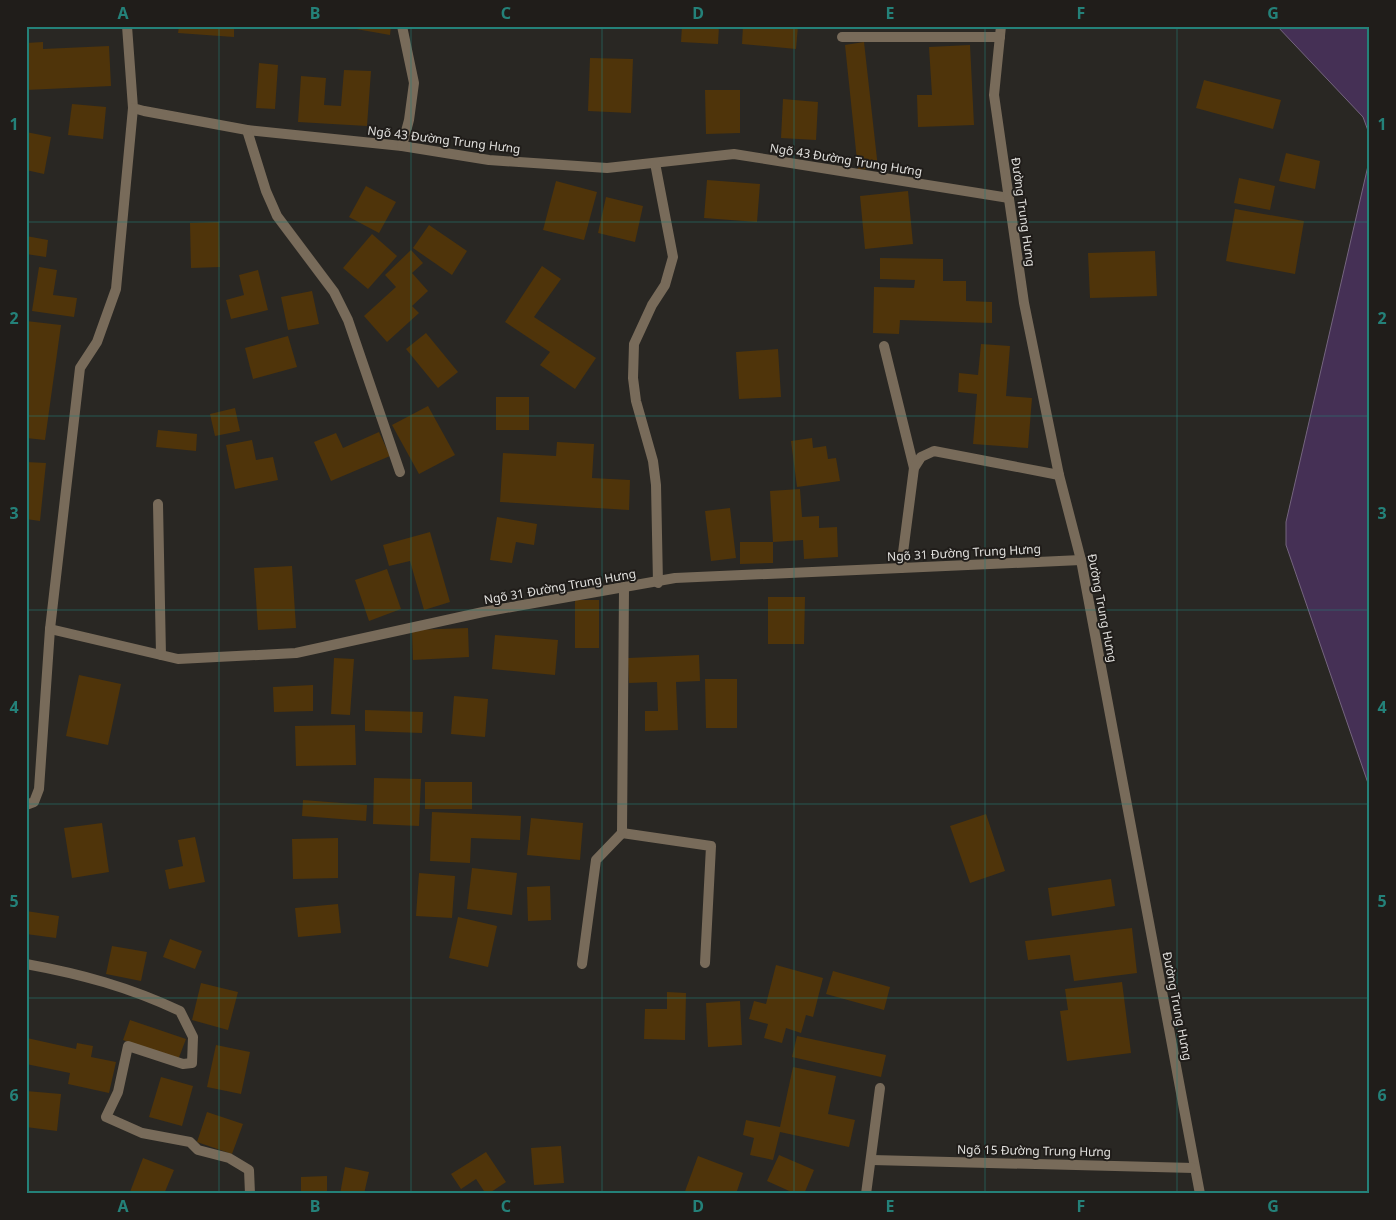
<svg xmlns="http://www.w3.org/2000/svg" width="1396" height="1220" viewBox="0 0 1396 1220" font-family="'Noto Sans',sans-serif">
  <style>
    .water { fill: #453055; stroke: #74657e }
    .building { fill: #4f340a }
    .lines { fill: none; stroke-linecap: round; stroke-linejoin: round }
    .minor { stroke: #786b5a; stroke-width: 10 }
    .grid { fill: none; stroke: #248179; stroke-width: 1; stroke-opacity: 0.55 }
    .labels { text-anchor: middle; stroke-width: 4; stroke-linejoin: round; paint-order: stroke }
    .street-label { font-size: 12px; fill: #e1e0dd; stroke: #201d1a }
    .neatline { fill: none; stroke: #248179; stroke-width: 2 }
    .grid-label { font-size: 16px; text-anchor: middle; font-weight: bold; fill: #248179 }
  </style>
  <rect width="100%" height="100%" fill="#292723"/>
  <g class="water">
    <polygon points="1277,26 1370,26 1370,136 1363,117"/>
    <polygon points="1370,157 1370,789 1286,545 1286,522"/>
  </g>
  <g class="building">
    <polygon points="179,26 234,26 234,37 178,33"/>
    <polygon points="339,26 391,26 390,35"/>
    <polygon points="682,26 719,26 718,44 681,42"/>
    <polygon points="743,26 798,26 796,49 742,44"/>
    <polygon points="43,42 43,49 109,46 111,86 26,90 26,43"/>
    <polygon points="864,42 878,168 858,170 845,45"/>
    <polygon points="970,45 974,125 918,127 917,95 932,95 929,47"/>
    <polygon points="590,58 633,59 631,113 588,111"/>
    <polygon points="259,63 278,65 275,109 256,108"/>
    <polygon points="344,70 371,71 367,126 298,122 301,76 326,78 324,105 341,106"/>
    <polygon points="1204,80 1281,100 1273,129 1196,108"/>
    <polygon points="705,90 740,90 740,133 706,134"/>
    <polygon points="783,99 818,102 816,140 781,138"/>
    <polygon points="72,104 106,107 103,139 68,135"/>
    <polygon points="26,132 51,137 44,174 26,170"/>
    <polygon points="1286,153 1320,161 1315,189 1279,181"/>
    <polygon points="1239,178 1275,186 1270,210 1234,203"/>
    <polygon points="707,180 760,184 757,222 704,218"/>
    <polygon points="556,181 597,192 584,240 543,230"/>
    <polygon points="366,186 396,202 379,233 349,217"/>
    <polygon points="908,191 913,244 865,249 860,196"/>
    <polygon points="606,197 643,206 635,242 598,233"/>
    <polygon points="1235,209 1304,221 1295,274 1226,261"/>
    <polygon points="219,222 220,267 191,268 190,223"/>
    <polygon points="429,225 467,251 452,275 413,248"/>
    <polygon points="372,234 397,256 368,289 343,268"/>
    <polygon points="26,236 48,240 46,257 26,254"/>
    <polygon points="411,250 423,263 412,273 428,291 412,306 419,313 387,342 364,316 396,287 385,275"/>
    <polygon points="1155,251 1157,296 1090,298 1088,253"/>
    <polygon points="880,258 943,259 943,281 966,281 966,301 992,302 992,323 900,320 899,334 873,333 874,287 914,288 915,280 880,279"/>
    <polygon points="542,266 561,279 534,317 596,358 575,389 540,365 550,352 505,322"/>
    <polygon points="39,267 57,270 53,295 77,298 74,317 32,311"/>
    <polygon points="258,270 268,310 231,319 226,300 244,295 239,275"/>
    <polygon points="312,291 319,324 288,330 281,297"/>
    <polygon points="26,321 61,325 45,440 26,438"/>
    <polygon points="426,333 458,372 438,388 406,349"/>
    <polygon points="288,336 297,367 253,379 245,348"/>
    <polygon points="981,344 1010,346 1006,396 1032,398 1028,448 973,444 977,394 958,392 959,373 978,375"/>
    <polygon points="778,349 781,397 739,399 736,352"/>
    <rect x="496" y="397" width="33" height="33"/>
    <polygon points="428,406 455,455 419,474 392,425"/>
    <polygon points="235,408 240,431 215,436 210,414"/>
    <polygon points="158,430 197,434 196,451 156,447"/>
    <polygon points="379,432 390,456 331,481 314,442 336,433 343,448"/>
    <polygon points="812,438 813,448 826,446 828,459 836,458 840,481 797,487 791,441"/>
    <polygon points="252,440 256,460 273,457 278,480 235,489 226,445"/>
    <polygon points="557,442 594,444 592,478 630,480 629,510 500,502 503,453 556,456"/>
    <polygon points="26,462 46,463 40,521 26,519"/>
    <polygon points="800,489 802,517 819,516 819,528 837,527 838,557 804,559 803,540 773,542 773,563 740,564 740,542 773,542 770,491"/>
    <polygon points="730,508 736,558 711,561 705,511"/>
    <polygon points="497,517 537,524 534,545 516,542 512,563 490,560"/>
    <polygon points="430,532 450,602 424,610 410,561 389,566 383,545"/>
    <polygon points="292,566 296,628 258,630 254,568"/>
    <polygon points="387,569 401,609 369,621 355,580"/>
    <polygon points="768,597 805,597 804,644 768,644"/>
    <rect x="575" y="600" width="24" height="48"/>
    <polygon points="468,628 469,657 413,660 412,630"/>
    <polygon points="495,635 558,640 555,675 492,669"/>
    <polygon points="699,655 700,681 676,682 678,730 645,731 645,711 658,711 657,682 629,683 628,658"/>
    <polygon points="334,658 354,659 350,715 331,714"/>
    <polygon points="79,675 121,684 108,745 66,736"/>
    <polygon points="705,679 737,679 737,728 706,728"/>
    <polygon points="313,685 313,711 274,712 273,687"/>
    <polygon points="454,696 488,699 485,737 451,734"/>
    <polygon points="365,710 423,712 422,733 365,731"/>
    <polygon points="355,725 356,765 296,766 295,726"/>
    <polygon points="374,778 421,779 419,826 373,824"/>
    <rect x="425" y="782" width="47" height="27"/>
    <polygon points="303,800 367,805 366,821 302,816"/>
    <polygon points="432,812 521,816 520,840 471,838 470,863 430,861"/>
    <polygon points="986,814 1005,871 970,883 950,826"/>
    <polygon points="531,818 583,823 580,860 527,855"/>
    <polygon points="102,823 109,872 72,878 64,828"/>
    <polygon points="195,837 205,882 169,889 165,870 183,866 178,840"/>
    <polygon points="338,838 338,878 293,879 292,839"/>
    <polygon points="472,868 517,873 512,915 467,909"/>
    <polygon points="419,873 455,876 452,918 416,916"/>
    <polygon points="1111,879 1115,906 1052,916 1048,888"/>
    <polygon points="550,886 551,920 528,921 527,887"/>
    <polygon points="338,904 341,933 298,937 295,908"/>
    <polygon points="26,911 59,916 56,938 26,934"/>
    <polygon points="458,917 497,926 488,967 449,958"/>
    <polygon points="1132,928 1137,973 1074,981 1070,955 1028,960 1025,941"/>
    <polygon points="170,939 202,951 195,969 163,957"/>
    <polygon points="112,946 147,952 141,981 106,974"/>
    <polygon points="776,965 823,978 813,1017 806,1015 801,1033 786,1028 782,1043 764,1038 768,1024 749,1019 754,1001 766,1004"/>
    <polygon points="833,971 890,987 884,1010 826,994"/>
    <polygon points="1122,982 1131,1053 1067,1061 1060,1011 1068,1010 1065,989"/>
    <polygon points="201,983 238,992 228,1030 192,1020"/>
    <polygon points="667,992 686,993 685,1040 644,1039 645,1009 667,1009"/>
    <polygon points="740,1001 742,1045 708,1047 706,1003"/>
    <polygon points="130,1020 186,1039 178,1060 123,1040"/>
    <polygon points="797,1036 886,1055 881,1077 792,1057"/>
    <polygon points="27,1038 76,1049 77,1043 93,1046 91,1057 116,1062 109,1093 68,1084 70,1073 26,1064"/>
    <polygon points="216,1045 250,1052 241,1094 207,1087"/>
    <polygon points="793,1067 836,1076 828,1114 855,1120 849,1147 780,1132 773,1160 750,1155 754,1138 743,1135 746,1120 780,1127"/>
    <polygon points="161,1077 193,1086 182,1126 149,1117"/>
    <polygon points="26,1091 61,1094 57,1131 26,1127"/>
    <polygon points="207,1112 243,1124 232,1154 197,1142"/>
    <polygon points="561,1146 564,1183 534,1185 531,1148"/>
    <polygon points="486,1152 506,1182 488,1194 486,1194 476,1179 461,1189 451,1174"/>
    <polygon points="779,1155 814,1170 804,1194 796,1194 767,1181"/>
    <polygon points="698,1156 743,1173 736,1194 684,1194"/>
    <polygon points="143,1158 174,1170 164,1194 130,1192"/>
    <polygon points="345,1167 369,1172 364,1194 340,1194"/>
    <polygon points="327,1176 327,1194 301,1194 301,1177"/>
  </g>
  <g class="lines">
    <g class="minor">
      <polyline points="127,26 133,108 144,111 247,130 402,146 489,160 607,168 734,154 1009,198"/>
      <polyline points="402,26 414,83 409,120 402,146"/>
      <polyline points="1001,26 994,95 1024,303 1059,475 1081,560 1200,1194"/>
      <polyline points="842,37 1000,37"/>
      <polyline points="247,130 266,191 277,216 334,292 348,320 400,472"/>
      <polyline points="655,163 673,257 665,285 652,305 634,344 633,378 636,401 653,461 656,485 658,583"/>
      <polyline points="884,346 914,468"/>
      <polyline points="158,504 161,655"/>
      <polyline points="901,568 914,468 921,457 934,451 1059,475"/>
      <polyline points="50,629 178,659 296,653 483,612 675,578 1081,560"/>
      <polyline points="26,805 34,802 39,789 50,629 80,368 97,342 116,289 133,108"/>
      <polyline points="622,833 711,846 705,963"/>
      <path d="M 26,964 C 81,974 129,987 180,1011 L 193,1037 L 192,1063 L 183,1064 L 128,1046 L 118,1092 L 106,1117 L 142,1133 L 190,1142 L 198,1150 L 229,1158 L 249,1170 L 250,1194"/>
      <polyline points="582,964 596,860 622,833 624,589"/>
      <polyline points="872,1160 1194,1168"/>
      <polyline points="866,1194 880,1088"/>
    </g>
  </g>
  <path class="grid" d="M 219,26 L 219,1194M 411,26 L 411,1194M 602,26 L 602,1194M 794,26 L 794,1194M 985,26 L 985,1194M 1177,26 L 1177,1194M 26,222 L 1370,222M 26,416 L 1370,416M 26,610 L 1370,610M 26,804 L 1370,804M 26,998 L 1370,998"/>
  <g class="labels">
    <g class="street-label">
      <text transform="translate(444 140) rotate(7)" y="4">Ngõ 43 Đường Trung Hưng</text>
      <text transform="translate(846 160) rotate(9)" y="4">Ngõ 43 Đường Trung Hưng</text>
      <text transform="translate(1023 212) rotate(82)" y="4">Đường Trung Hưng</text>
      <text transform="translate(964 553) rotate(-3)" y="4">Ngõ 31 Đường Trung Hưng</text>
      <text transform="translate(560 587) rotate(-10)" y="4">Ngõ 31 Đường Trung Hưng</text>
      <text transform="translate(1102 608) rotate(79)" y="4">Đường Trung Hưng</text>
      <text transform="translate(1177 1006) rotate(79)" y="4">Đường Trung Hưng</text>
      <text transform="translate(1034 1151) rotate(1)" y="4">Ngõ 15 Đường Trung Hưng</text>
    </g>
  </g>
  <rect width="1396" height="1220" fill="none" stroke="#201d1a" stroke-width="55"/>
  <rect x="28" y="28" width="1340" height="1164" class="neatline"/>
  <g class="grid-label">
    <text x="123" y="19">A</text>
    <text x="315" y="19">B</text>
    <text x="506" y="19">C</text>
    <text x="698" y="19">D</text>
    <text x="890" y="19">E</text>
    <text x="1081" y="19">F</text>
    <text x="1273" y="19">G</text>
    <text x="14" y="130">1</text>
    <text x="1382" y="130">1</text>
    <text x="14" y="324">2</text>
    <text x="1382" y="324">2</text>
    <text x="14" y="519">3</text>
    <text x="1382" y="519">3</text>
    <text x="14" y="713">4</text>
    <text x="1382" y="713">4</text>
    <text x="14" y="907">5</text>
    <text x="1382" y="907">5</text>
    <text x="14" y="1101">6</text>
    <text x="1382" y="1101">6</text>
    <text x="123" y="1212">A</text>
    <text x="315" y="1212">B</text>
    <text x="506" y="1212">C</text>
    <text x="698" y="1212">D</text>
    <text x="890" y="1212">E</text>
    <text x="1081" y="1212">F</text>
    <text x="1273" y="1212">G</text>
  </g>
</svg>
